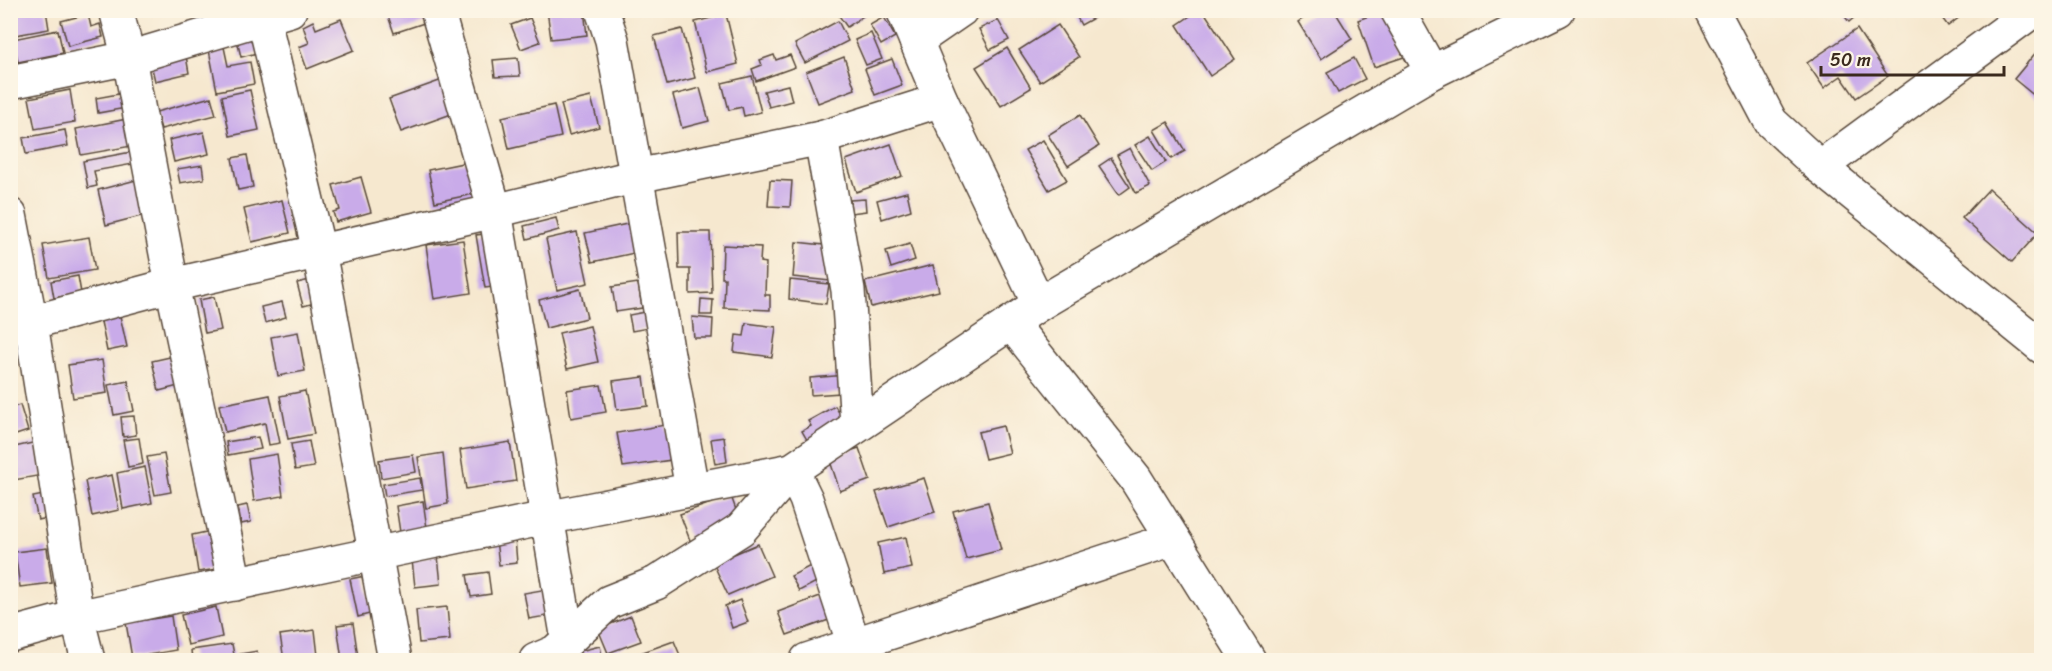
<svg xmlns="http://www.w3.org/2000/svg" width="2052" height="671" viewBox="0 0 2052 671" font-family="Sriracha,sans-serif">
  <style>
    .building { fill: #c9abe9 }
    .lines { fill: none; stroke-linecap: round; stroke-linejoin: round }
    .minor-casing { stroke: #574639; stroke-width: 36 }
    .minor { stroke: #fff; stroke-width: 33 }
  </style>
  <rect width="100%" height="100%" fill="#fcf5e5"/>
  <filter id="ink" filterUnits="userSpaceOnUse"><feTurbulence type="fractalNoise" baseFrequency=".0167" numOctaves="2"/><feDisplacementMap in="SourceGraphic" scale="12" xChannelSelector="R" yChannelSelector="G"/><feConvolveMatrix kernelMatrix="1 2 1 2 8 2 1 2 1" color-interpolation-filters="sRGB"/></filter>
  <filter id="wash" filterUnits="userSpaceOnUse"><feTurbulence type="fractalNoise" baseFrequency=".008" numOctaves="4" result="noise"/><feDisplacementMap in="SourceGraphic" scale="24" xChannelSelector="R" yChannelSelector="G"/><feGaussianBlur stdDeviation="1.35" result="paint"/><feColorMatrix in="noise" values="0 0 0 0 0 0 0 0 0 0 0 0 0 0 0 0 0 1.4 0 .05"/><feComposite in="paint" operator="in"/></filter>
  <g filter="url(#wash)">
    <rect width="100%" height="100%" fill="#f6e8cf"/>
    <g id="blocks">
      <g class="building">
        <polygon points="10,10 46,10 49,29 10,36"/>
        <polygon points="386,10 426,10 430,21 394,33"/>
        <polygon points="547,10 584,10 587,35 551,39"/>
        <polygon points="835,10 872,10 847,27"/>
        <polygon points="1073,10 1108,10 1081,25"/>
        <polygon points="1199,10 1203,10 1235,59 1210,76 1177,25"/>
        <polygon points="1316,10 1334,10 1352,39 1321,59 1298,22"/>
        <polygon points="1385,10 1388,10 1404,57 1374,67 1358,20"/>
        <polygon points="1840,10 1863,10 1849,22"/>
        <polygon points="1936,10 1969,10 1948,26"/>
        <polygon points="88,14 91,27 100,24 103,37 68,46 61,21"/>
        <polygon points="726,14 738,64 707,72 695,22"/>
        <polygon points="884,17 895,37 881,45 870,25"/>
        <polygon points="530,18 540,42 521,49 511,25"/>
        <polygon points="341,19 354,50 307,69 299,47 309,43 303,26 313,21 316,29"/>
        <polygon points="998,20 1009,40 990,50 979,29"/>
        <polygon points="838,21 848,41 805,63 795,44"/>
        <polygon points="1058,25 1079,57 1040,82 1019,50"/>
        <polygon points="682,29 695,78 667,85 654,36"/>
        <polygon points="1857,29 1888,76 1856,98 1841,76 1824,88 1807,63"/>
        <polygon points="58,30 63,53 18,62 13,39"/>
        <polygon points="871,33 882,59 866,65 855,40"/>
        <polygon points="257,35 261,52 241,57 237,40"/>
        <polygon points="2042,45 2042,102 2014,79"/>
        <polygon points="224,47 228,66 250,62 254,84 217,91 209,50"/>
        <polygon points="1007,48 1031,88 1001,106 976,67"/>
        <polygon points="774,55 776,60 790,55 795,67 756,81 752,69 762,65 760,60"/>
        <polygon points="186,56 189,73 155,81 151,64"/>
        <polygon points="844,57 855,89 818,103 806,72"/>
        <polygon points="518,58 520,76 495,77 493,60"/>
        <polygon points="1354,58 1365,79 1338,93 1327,72"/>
        <polygon points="892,59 902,85 875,95 865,69"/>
        <polygon points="752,76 761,112 744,116 742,107 729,110 722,83"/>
        <polygon points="445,79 457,112 401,132 389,99"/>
        <polygon points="788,85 792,101 769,107 764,91"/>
        <polygon points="700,88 709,121 682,128 673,95"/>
        <polygon points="70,90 75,122 35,129 29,98"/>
        <polygon points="250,90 259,130 230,136 222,96"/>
        <polygon points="124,93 126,108 98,113 96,98"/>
        <polygon points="211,97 216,115 161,129 156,112"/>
        <polygon points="591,97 599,127 569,135 561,104"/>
        <polygon points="554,105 561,137 509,149 502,117"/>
        <polygon points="1080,115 1099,146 1068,166 1048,135"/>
        <polygon points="127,119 132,146 81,155 76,129"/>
        <polygon points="1168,122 1185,151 1171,159 1154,130"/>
        <polygon points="65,130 68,146 26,154 23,138"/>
        <polygon points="204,132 209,154 174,162 169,140"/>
        <polygon points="1150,136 1166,162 1152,171 1135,145"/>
        <polygon points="1043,140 1067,180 1049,190 1025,150"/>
        <polygon points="891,144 902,176 856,192 846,160"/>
        <polygon points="1130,148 1150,186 1136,193 1117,155"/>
        <polygon points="137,151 139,163 94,171 97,186 88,188 83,161"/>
        <polygon points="247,155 253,187 238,190 232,158"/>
        <polygon points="1111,158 1130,187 1119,195 1099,166"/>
        <polygon points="468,162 474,194 435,202 428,170"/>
        <polygon points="202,165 204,179 180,183 177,169"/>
        <polygon points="361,177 371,212 336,222 333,212 340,210 333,185"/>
        <polygon points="140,179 149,214 106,225 98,190"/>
        <polygon points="770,180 792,181 790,207 768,206"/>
        <polygon points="1989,189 2038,233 2012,262 1962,218"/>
        <polygon points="907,192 911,210 882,219 877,200"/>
        <polygon points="865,199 866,211 851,213 850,200"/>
        <polygon points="282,200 290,233 252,242 244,209"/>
        <polygon points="556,218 559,230 527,239 524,226"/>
        <polygon points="632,223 639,252 592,262 585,233"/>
        <polygon points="577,232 588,283 557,290 546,239"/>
        <polygon points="678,232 710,232 712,293 690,294 690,269 679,269"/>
        <polygon points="492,233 501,286 485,288 476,235"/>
        <polygon points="89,237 95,270 49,278 43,245"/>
        <polygon points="463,240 471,293 434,299 426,245"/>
        <polygon points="796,242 833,246 830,281 793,277"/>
        <polygon points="910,244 915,260 891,268 886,251"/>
        <polygon points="723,245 761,247 760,262 766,263 765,295 770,295 770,310 724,308 725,278 722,278"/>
        <polygon points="933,265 939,291 871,307 865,282"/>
        <polygon points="78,276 81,293 54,298 51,281"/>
        <polygon points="314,279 319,302 303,306 297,283"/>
        <polygon points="790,280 829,284 826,304 789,299"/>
        <polygon points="638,283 642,308 616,312 612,287"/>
        <polygon points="580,289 587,318 546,328 539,300"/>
        <polygon points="214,297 221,330 205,333 199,300"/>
        <polygon points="701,299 713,300 712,315 700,315"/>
        <polygon points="282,302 286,317 265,323 261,307"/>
        <polygon points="118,307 127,347 107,351 99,312"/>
        <polygon points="655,310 659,326 632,331 629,315"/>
        <polygon points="692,317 713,319 712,338 694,338"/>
        <polygon points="746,323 776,327 772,357 734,352 736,335 744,336"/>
        <polygon points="590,326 598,362 567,369 559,333"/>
        <polygon points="298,332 305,371 278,376 271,337"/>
        <polygon points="179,355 186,384 159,391 152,361"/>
        <polygon points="102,360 107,393 73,398 68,365"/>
        <polygon points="847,375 841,393 811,395 810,378"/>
        <polygon points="644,377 648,406 617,410 613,381"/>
        <polygon points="128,381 134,411 114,415 108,385"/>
        <polygon points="601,385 606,412 571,418 567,390"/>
        <polygon points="305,391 314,434 288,439 280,396"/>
        <polygon points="270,395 280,443 269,445 265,423 225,432 219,405"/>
        <polygon points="20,405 28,431 10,437 10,408"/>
        <polygon points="835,406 838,411 845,407 853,421 810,445 802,431 811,426 808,421"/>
        <polygon points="134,416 136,435 123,437 121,417"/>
        <polygon points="665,425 671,460 623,467 617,433"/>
        <polygon points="1003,426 1010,453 985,459 978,432"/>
        <polygon points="258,437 261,449 228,455 226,442"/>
        <polygon points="724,437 727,462 715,464 711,439"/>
        <polygon points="139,438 143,464 128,467 123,440"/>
        <polygon points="309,441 314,467 295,470 291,444"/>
        <polygon points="37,442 43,475 14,480 10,463 10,448"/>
        <polygon points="510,442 516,481 466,489 460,450"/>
        <polygon points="859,448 870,480 840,491 829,458"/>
        <polygon points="443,453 448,504 426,508 418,457"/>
        <polygon points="164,454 171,492 155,495 147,457"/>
        <polygon points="277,454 283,496 254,501 248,459"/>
        <polygon points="413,455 416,472 381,478 379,460"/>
        <polygon points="145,467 152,503 123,509 117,473"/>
        <polygon points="112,475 119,510 92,516 85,481"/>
        <polygon points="420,478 422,490 385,496 383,484"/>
        <polygon points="924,478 935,512 888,527 876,492"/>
        <polygon points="49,494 53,517 38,520 33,497"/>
        <polygon points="731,496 741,524 691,543 680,514"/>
        <polygon points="423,501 427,528 400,532 396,506"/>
        <polygon points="988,502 1001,550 966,559 953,511"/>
        <polygon points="247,505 251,522 241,524 238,507"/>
        <polygon points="211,531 217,569 198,572 192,535"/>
        <polygon points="906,537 912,568 884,574 878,543"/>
        <polygon points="515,538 517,563 499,565 496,540"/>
        <polygon points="758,544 772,576 728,595 713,563"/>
        <polygon points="47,548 52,583 20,587 15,552"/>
        <polygon points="438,556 441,584 415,587 412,560"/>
        <polygon points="820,561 828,576 799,591 791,576"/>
        <polygon points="488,572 491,594 471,597 467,575"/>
        <polygon points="365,576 373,613 358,617 350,579"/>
        <polygon points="553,588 558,614 529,619 524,593"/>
        <polygon points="828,593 837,617 787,635 778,612"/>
        <polygon points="740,600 748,622 732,628 725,606"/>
        <polygon points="216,607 222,637 188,645 181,615"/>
        <polygon points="447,607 450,640 419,643 416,610"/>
        <polygon points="171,616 176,650 132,658 126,623"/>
        <polygon points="631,616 641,641 608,653 598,629"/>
        <polygon points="353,623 358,657 342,660 337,625"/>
        <polygon points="315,630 318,656 284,660 280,635"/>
        <polygon points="674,641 682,660 637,660 635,655"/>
        <polygon points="232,644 235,660 192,660 191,650"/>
        <polygon points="600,646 603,660 565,660 564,655"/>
        <polygon points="257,651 259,660 241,660 240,654"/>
      </g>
    </g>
  </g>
  <g filter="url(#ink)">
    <use href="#blocks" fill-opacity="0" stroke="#574639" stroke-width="1.5"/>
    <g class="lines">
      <defs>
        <g id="minor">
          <polyline points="116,10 129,58 172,285 235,584"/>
          <polyline points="437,10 495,211 568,640"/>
          <polyline points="602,10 612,40 692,489"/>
          <polyline points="903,10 941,100 1039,304"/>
          <polyline points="1397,10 1432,72"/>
          <polyline points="1712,10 1771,122 1820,167 2042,347"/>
          <polyline points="264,20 319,251 395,660"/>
          <polyline points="916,41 961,10"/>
          <polyline points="10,82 129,58 290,10"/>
          <polyline points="821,138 848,290 857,425"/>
          <polyline points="1820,167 2034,10"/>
          <polyline points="10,215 31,323 77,617 88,660"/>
          <polyline points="1011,323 1135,478 1249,660"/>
          <polyline points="10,328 172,285 495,211 637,176 821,138 941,100"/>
          <polyline points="10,635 77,617 374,554 546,518 792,470 1039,304 1432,72 1558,10"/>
          <polyline points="536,660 555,652 609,602 656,583 741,529 792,470 806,499 854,645"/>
          <polyline points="807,660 1173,539"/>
        </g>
      </defs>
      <use href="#minor" class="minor-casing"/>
      <use href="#minor" class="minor"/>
    </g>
  </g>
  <rect width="2052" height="671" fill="none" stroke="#fcf5e5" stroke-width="36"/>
  <path d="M1821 66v9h183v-9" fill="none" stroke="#3b2a1e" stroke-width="3"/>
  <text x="1830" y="66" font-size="18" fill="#3b2a1e" stroke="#fcf5e5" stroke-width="4.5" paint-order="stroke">50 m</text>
</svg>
